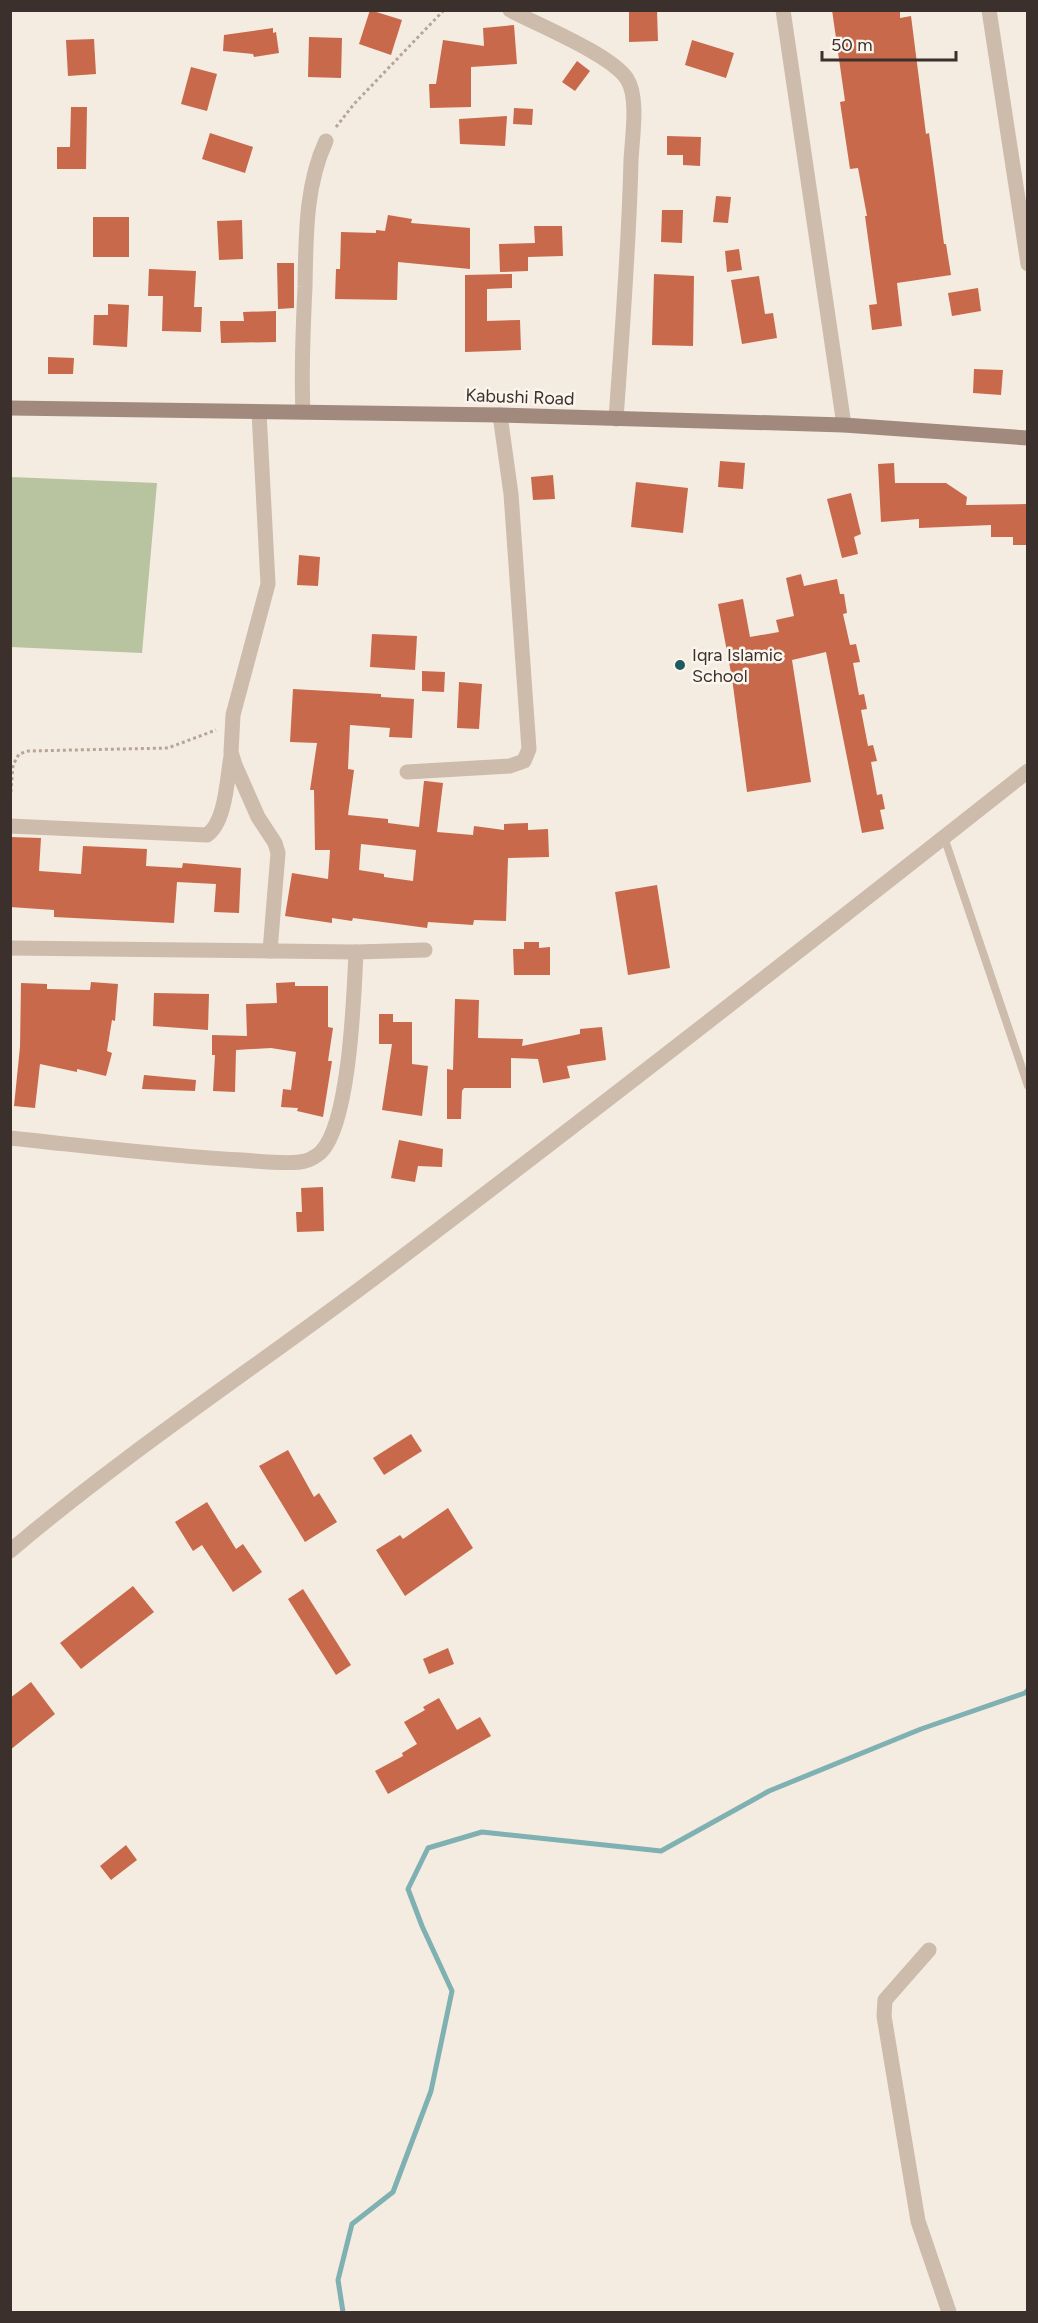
<svg xmlns="http://www.w3.org/2000/svg" width="1038" height="2323" viewBox="0 0 1038 2323" font-family="Figtree,sans-serif">
  <style>
    .green { fill: #b8c4a0 }
    .lines { fill: none; stroke-linecap: round; stroke-linejoin: round }
    .stream { stroke: #7fb0b2; stroke-width: 5 }
    .building { fill: #c8694b; fill-rule: evenodd }
    .path { stroke: #b9a596; stroke-width: 3; stroke-dasharray: 3 3; stroke-linecap: butt }
    .service { stroke: #cdbbac; stroke-width: 8 }
    .minor { stroke: #cdbbac; stroke-width: 15 }
    .secondary { stroke: #a18a7d; stroke-width: 15 }
    .poi-dot { fill: #1f5a5e; stroke: #fbf5ee; stroke-width: 2 }
    .labels { text-anchor: middle; stroke-width: 5; stroke-linejoin: round; paint-order: stroke }
    .street-label { font-size: 18px; fill: #3b302b; stroke: #fbf5ee }
    .poi-label { font-size: 18px; fill: #3b302b; stroke: #fbf5ee; text-anchor: start }
  </style>
  <rect width="100%" height="100%" fill="#f4ebe1"/>
  <polygon class="green" points="11,477 157,483 142,653 11,647"/>
  <g class="lines">
    <polyline class="stream" points="343,2312 338,2280 352,2224 393,2192 431,2091 452,1991 422,1926 408,1889 428,1848 482,1832 661,1851 769,1791 921,1729 1025,1693 1028,1690"/>
  </g>
  <g class="building">
    <polygon points="370,10 402,20 391,55 359,44"/>
    <polygon points="629,10 657,10 658,41 629,42"/>
    <polygon points="832,10 900,10 900,18 911,16 926,134 929,133 944,244 946,244 951,275 897,283 902,326 872,330 869,305 877,304 865,216 867,216 858,168 850,169 840,102 845,101"/>
    <polygon points="514,25 517,64 471,67 471,107 430,108 429,84 436,84 443,40 484,46 483,28"/>
    <polygon points="273,28 273,33 276,32 279,53 254,57 253,54 223,51 224,35"/>
    <polygon points="309,37 342,38 341,78 308,77"/>
    <polygon points="94,39 96,74 68,76 66,40"/>
    <polygon points="692,40 734,53 726,78 685,65"/>
    <polygon points="577,61 590,71 575,91 562,82"/>
    <polygon points="191,67 217,74 207,111 181,104"/>
    <polygon points="71,107 87,107 86,169 57,169 57,147 70,147"/>
    <polygon points="514,108 533,109 532,125 513,124"/>
    <polygon points="507,116 505,146 460,144 459,119"/>
    <polygon points="210,133 253,147 245,173 202,159"/>
    <polygon points="667,136 701,137 700,166 683,165 683,155 667,155"/>
    <polygon points="716,196 731,197 728,223 713,222"/>
    <polygon points="662,210 683,210 682,243 661,242"/>
    <polygon points="388,215 412,219 411,223 470,228 470,269 398,262 397,300 335,299 336,269 340,269 341,232 376,233 376,230 385,231"/>
    <rect x="93" y="217" width="36" height="40"/>
    <polygon points="242,220 243,259 219,260 217,221"/>
    <polygon points="534,226 562,226 563,256 528,257 528,271 500,272 499,244 535,243"/>
    <polygon points="739,249 742,270 727,272 725,251"/>
    <polygon points="277,263 294,263 294,308 278,309"/>
    <polygon points="149,269 196,271 194,307 202,307 201,332 162,331 163,296 148,296"/>
    <polygon points="512,274 512,288 487,289 487,321 520,320 521,350 465,352 465,275"/>
    <polygon points="654,274 694,276 693,346 652,345"/>
    <polygon points="759,276 765,314 773,313 777,338 742,344 731,280"/>
    <polygon points="978,288 981,311 952,316 948,293"/>
    <polygon points="108,304 129,305 127,347 93,345 94,315 108,315"/>
    <polygon points="276,311 276,342 221,343 220,321 244,321 243,312"/>
    <polygon points="48,357 74,358 73,374 48,374"/>
    <polygon points="974,369 1003,370 1001,395 973,393"/>
    <polygon points="720,461 745,463 743,489 718,487"/>
    <polygon points="894,463 895,483 946,483 967,497 966,505 1028,504 1028,545 1013,545 1013,537 991,537 991,525 919,528 919,519 881,522 878,464"/>
    <polygon points="553,475 555,499 533,500 531,477"/>
    <polygon points="636,482 688,488 683,533 631,527"/>
    <polygon points="851,493 861,534 854,537 858,554 842,558 827,499"/>
    <polygon points="299,555 320,557 318,586 297,585"/>
    <polygon points="801,574 804,586 837,579 840,594 844,594 847,613 843,614 850,645 856,644 860,662 853,663 859,695 864,694 867,709 861,710 868,746 873,745 877,761 871,762 877,795 882,794 885,809 880,810 884,829 862,833 826,652 792,660 811,782 747,792 732,678 718,604 743,599 750,637 779,632 776,620 794,616 786,578"/>
    <polygon points="372,634 417,636 415,670 370,667"/>
    <polygon points="422,671 445,672 444,692 422,691"/>
    <polygon points="459,682 482,684 479,729 457,728"/>
    <path d="M 293,689 L 381,694 L 381,697 L 414,699 L 412,738 L 389,737 L 390,728 L 350,725 L 348,769 L 354,770 L 348,815 L 388,819 L 388,823 L 419,827 L 424,781 L 426,781 L 443,783 L 437,832 L 473,835 L 474,826 L 504,830 L 504,824 L 528,823 L 528,830 L 548,829 L 549,857 L 508,858 L 506,921 L 474,920 L 473,925 L 428,922 L 427,928 L 353,918 L 352,921 L 332,918 L 332,923 L 285,916 L 292,873 L 328,879 L 330,850 L 315,850 L 314,790 L 310,790 L 317,743 L 290,742 ZM 361,844 L 416,850 L 413,881 L 384,877 L 384,874 L 359,870 Z"/>
    <polygon points="10,837 41,838 39,871 81,874 83,846 147,849 146,866 182,868 183,863 241,868 239,913 214,912 216,884 177,882 174,923 54,917 54,910 10,907"/>
    <polygon points="657,885 670,968 628,975 615,892"/>
    <polygon points="524,942 539,942 539,948 550,947 550,975 514,975 513,949 524,949"/>
    <polygon points="91,982 118,984 115,1021 112,1020 107,1051 112,1053 106,1076 77,1069 77,1072 40,1064 35,1108 14,1106 20,1047 21,983 47,984 47,989 90,990"/>
    <polygon points="295,982 295,986 328,986 328,1027 333,1028 328,1061 332,1061 323,1117 297,1111 298,1108 281,1107 283,1089 291,1090 296,1052 271,1048 236,1050 235,1092 213,1091 215,1055 212,1055 212,1035 247,1036 246,1004 277,1003 276,983"/>
    <polygon points="154,993 209,994 208,1030 153,1026"/>
    <polygon points="455,999 479,1000 478,1038 523,1039 522,1046 580,1034 580,1029 602,1027 606,1060 567,1066 570,1078 543,1083 538,1059 511,1058 511,1088 464,1088 462,1091 461,1119 447,1119 447,1069 453,1070"/>
    <polygon points="379,1014 393,1014 393,1022 412,1022 412,1064 428,1066 422,1116 382,1110 392,1044 379,1044"/>
    <polygon points="144,1075 196,1080 195,1091 142,1089"/>
    <polygon points="399,1140 443,1149 442,1167 418,1166 415,1182 391,1178"/>
    <polygon points="323,1187 324,1231 297,1232 296,1212 302,1212 301,1188"/>
    <polygon points="411,1434 422,1451 384,1475 373,1458"/>
    <polygon points="288,1450 314,1497 319,1493 337,1522 305,1542 259,1466"/>
    <polygon points="207,1502 236,1549 243,1544 262,1572 233,1592 202,1545 193,1551 175,1522"/>
    <polygon points="448,1508 473,1548 405,1596 376,1550 400,1535 403,1539"/>
    <polygon points="133,1586 154,1612 81,1669 60,1643"/>
    <polygon points="303,1589 351,1665 336,1675 288,1599"/>
    <polygon points="448,1648 454,1664 429,1674 423,1659"/>
    <polygon points="31,1682 55,1714 10,1750 10,1698"/>
    <polygon points="439,1698 457,1730 480,1717 491,1736 388,1794 375,1771 403,1756 402,1753 417,1744 404,1722 425,1710 423,1707"/>
    <polygon points="126,1845 137,1860 111,1880 100,1866"/>
  </g>
  <g class="lines">
    <g class="path">
      <polyline points="336,127 354,104 444,10"/>
      <polyline points="10,804 13,765 19,754 28,751 168,748 216,730"/>
    </g>
    <polyline class="service" points="944,837 1028,1086"/>
    <g class="minor">
      <path d="M 510,10 C 538,25 612,55 627,79 C 639,97 632,139 631,160 C 629,247 622,333 616,419"/>
      <polyline points="783,10 844,425"/>
      <polyline points="989,10 1028,264"/>
      <polyline points="259,412 268,584 233,715 231,752 235,765 258,817 275,843 278,853 270,951"/>
      <path d="M 303,412 C 301,370 303,328 305,287 C 306,238 305,186 326,141"/>
      <polyline points="407,772 510,766 524,761 529,749 511,494 500,415"/>
      <path d="M 10,826 L 207,835 C 226,822 227,778 231,756"/>
      <polyline points="10,948 356,952 425,950"/>
      <path d="M 10,1138 C 87,1146 164,1156 242,1160 C 257,1161 292,1165 305,1161 C 310,1160 318,1155 321,1152 C 350,1123 354,994 356,952"/>
      <path d="M 10,1551 C 128,1451 258,1366 381,1273 C 599,1108 814,940 1028,771"/>
      <polyline points="929,1950 885,2000 884,2016 918,2221 949,2312"/>
    </g>
    <polyline class="secondary" points="10,408 500,415 844,425 1028,438"/>
  </g>
  <circle class="poi-dot" cx="680" cy="665" r="6"/>
  <g class="labels">
    <g class="street-label">
      <text transform="translate(520 397) rotate(2)" y="6">Kabushi Road</text>
    </g>
    <g class="poi-label">
      <text x="692" y="661">Iqra Islamic<tspan x="692" dy="21">School</tspan></text>
    </g>
  </g>
  <rect width="1038" height="2323" fill="none" stroke="#3b302b" stroke-width="24"/>
  <path d="M822 51v9h134v-9" fill="none" stroke="#3b302b" stroke-width="3"/>
  <text x="831" y="51" font-size="18" fill="#3b302b" stroke="#fbf5ee" stroke-width="4.5" paint-order="stroke">50 m</text>
</svg>
